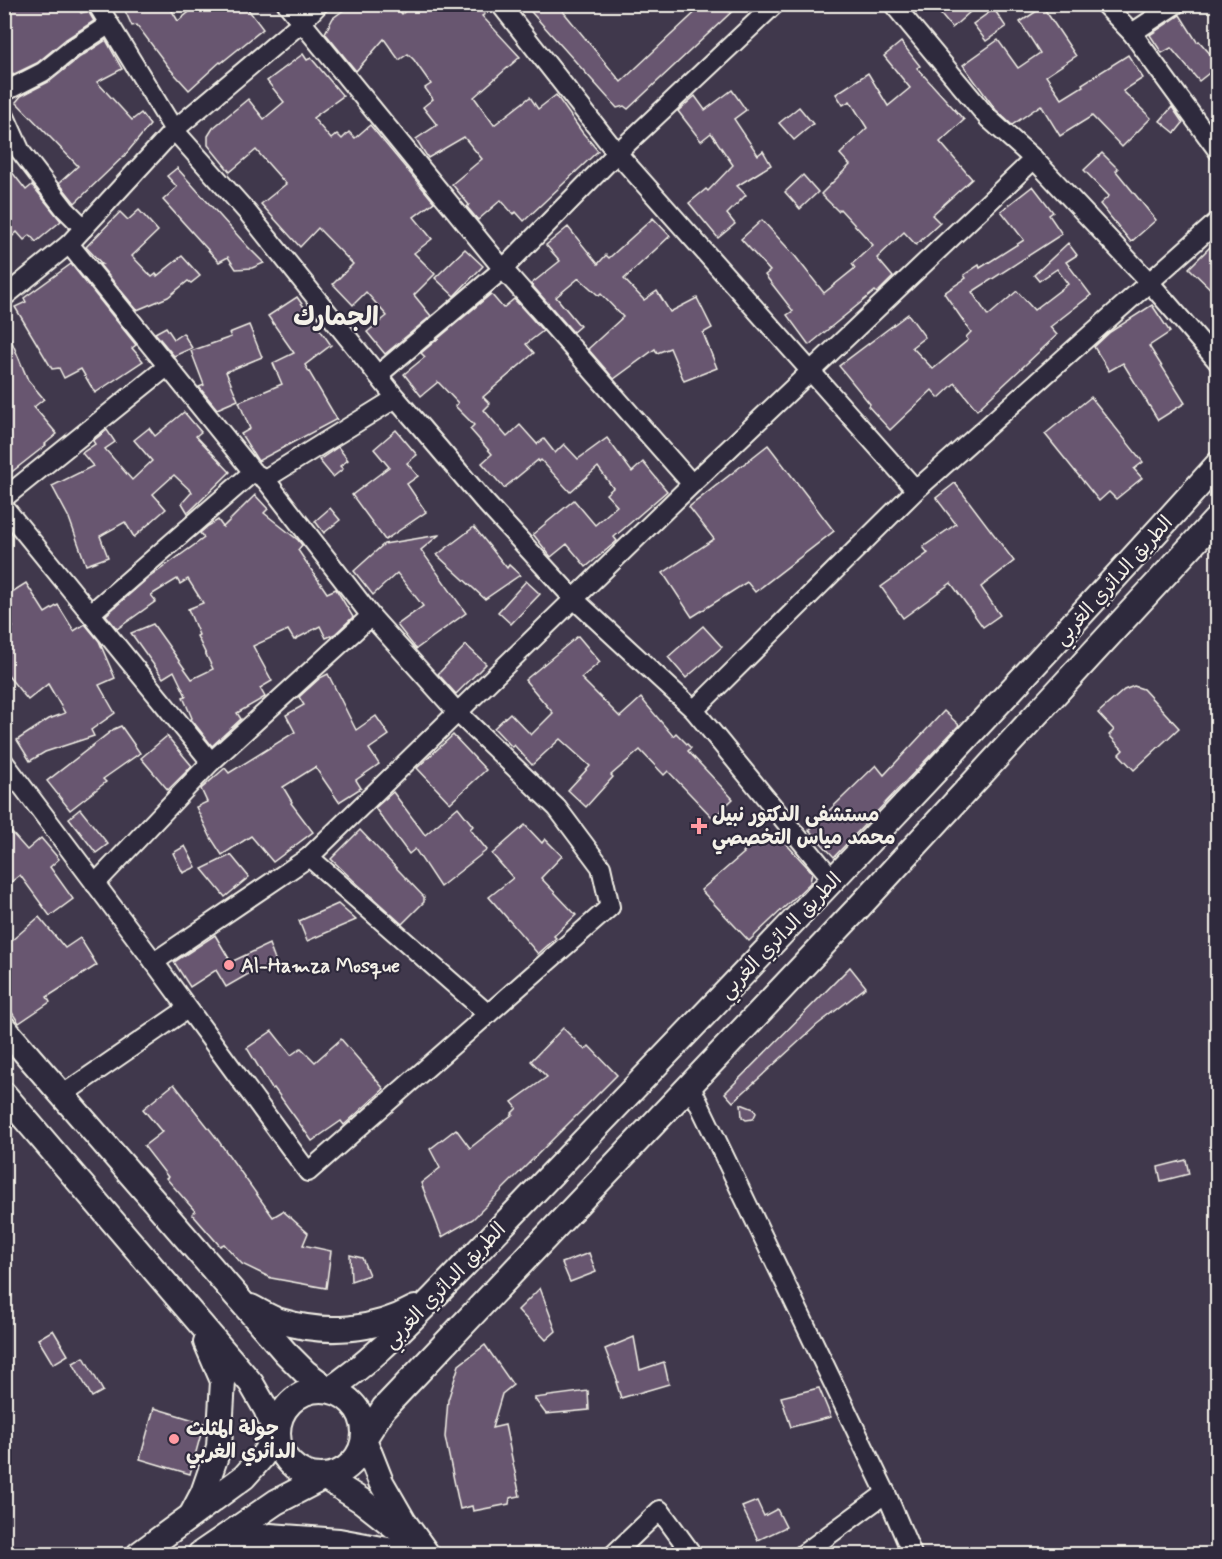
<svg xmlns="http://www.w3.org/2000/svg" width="1222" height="1559" viewBox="0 0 1222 1559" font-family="Mynerve,'Playpen Sans Arabic',sans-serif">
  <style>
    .building { fill: #685770; stroke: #f4f1e8; stroke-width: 1.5 }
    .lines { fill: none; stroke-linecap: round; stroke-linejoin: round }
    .minor-casing { stroke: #f4f1e8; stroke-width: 22 }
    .major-casing { stroke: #f4f1e8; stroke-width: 28 }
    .minor { stroke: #2f2a3d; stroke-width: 18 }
    .major { stroke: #2f2a3d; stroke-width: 24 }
    .poi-dot { fill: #ff9aa2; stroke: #2f2a3d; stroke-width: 2 }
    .labels { text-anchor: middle; stroke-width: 4.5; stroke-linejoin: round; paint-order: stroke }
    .street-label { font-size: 20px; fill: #f4f1e8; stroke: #2f2a3d }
    .poi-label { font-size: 20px; font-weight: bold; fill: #f4f1e8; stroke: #2f2a3d; text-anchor: start }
    .district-label { font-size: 26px; font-weight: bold; fill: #f4f1e8; stroke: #2f2a3d }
  </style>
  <rect width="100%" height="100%" fill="#40384c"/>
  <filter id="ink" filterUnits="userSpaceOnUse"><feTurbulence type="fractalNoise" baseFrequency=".0167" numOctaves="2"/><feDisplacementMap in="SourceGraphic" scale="12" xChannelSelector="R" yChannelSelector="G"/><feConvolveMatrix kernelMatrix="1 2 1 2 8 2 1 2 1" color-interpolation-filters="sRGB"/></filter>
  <g filter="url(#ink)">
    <g class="building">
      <polygon points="14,4 74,4 81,13 88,11 94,21 66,39 37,63 4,79 4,8"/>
      <polygon points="122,4 168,4 178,21 199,4 244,4 263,29 221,63 220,62 189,90 170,69 137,25 132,26"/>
      <polygon points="352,4 394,4 402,14 413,4 476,4 485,14 482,16 520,57 474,97 494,125 530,97 538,109 556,95 582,132 598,151 524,221 516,212 513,214 501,200 478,220 467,207 469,205 452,184 482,159 464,137 428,158 416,139 437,125 423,107 433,99 425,88 431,84 414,60 408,54 399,60 384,39 356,71 325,33 333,18"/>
      <polygon points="524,4 557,4 621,82 704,4 740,4 628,109 624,106 617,108"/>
      <polygon points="932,4 963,4 970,12 952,28"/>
      <polygon points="1043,7 1076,56 1046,76 1062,99 1083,86 1082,84 1128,55 1143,78 1123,91 1151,118 1122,147 1092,116 1060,136 1041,105 1012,125 996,110 963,65 998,40 1018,68 1040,53 1020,22"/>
      <polygon points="994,9 1006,27 986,41 973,24"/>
      <polygon points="1180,15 1197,42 1199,41 1218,63 1218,66 1199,81 1171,48 1162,53 1150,35"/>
      <polygon points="106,40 122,69 97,82 132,120 141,113 150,125 125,155 75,203 59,183 78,166 16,102 21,96 50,81 80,57"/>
      <polygon points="901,42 920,66 917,68 964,120 940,142 972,179 932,215 940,223 916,245 904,232 877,258 893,277 877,293 875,291 809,345 787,315 793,311 765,275 770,271 741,239 762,220 795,256 824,293 855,268 852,264 873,245 840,209 838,211 821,194 850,165 840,154 867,128 850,101 843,105 836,94 868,73 888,106 910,88 884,56"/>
      <polygon points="303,54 307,60 311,58 343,96 313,118 331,139 337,134 342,139 349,132 355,138 370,125 434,202 414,217 432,239 414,253 435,274 414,295 431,316 385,354 367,332 387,316 366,292 353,305 333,284 353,264 318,228 300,247 261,204 286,184 256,150 230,172 208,145 208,136 213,128 248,99 264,119 284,102 267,81"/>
      <polygon points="732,90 746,110 734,119 758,155 763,151 771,165 737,186 746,195 727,214 735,224 718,238 689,203 706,189 708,191 733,165 711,133 701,141 678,111 695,96 705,110"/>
      <polygon points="799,107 813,124 794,140 779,123"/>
      <polygon points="1172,107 1183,123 1175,133 1160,121"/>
      <polygon points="1102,153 1118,169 1116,171 1156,220 1131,242 1100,204 1109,196 1084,170"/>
      <polygon points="4,162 26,190 32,185 61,221 36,242 30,235 24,240 17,232 4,244"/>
      <polygon points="177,168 248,247 264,263 252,268 236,269 228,257 219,262 163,200 177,187 167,176"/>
      <polygon points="803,175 818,192 800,209 785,192"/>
      <polygon points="1033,186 1053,212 1049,215 1062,234 972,292 988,316 1017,291 1034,310 1068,284 1057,269 1039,281 1034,275 1068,243 1077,255 1066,262 1091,295 1050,327 1057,335 977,410 955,383 939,398 932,390 890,430 868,406 870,404 839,366 908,314 925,337 912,347 933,369 968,340 966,337 971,332 944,293 966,278 964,275 979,265 980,268 1024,240 1001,211"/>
      <polygon points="139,210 158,231 132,256 152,277 156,274 157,276 182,256 200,276 191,283 188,281 168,297 137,310 99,264 102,264 86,247 120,212 128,220"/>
      <polygon points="653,218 670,236 624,279 644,300 657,291 670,312 697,298 712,328 703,333 717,368 684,381 670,348 657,353 655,349 614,379 588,349 623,317 601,294 599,296 579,278 556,297 580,326 573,332 531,284 560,261 546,245 568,227 598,264 606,255 609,258"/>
      <polygon points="1218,239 1218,296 1189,268"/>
      <polygon points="465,249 483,266 454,296 435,278"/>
      <polygon points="71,264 136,345 132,348 143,361 95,393 81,369 64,378 59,368 52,369 15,307 26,302 24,298"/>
      <polygon points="491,294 503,308 514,299 543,331 526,344 534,353 483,397 490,404 484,410 507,437 520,425 537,444 544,439 555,453 564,444 578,459 607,438 632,472 643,462 667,491 614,537 617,541 586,567 567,544 551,557 533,534 574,500 595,525 617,506 606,494 613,488 598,467 570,492 541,460 539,462 538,460 504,488 482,463 492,454 470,429 474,425 455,406 458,403 438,382 421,396 404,374 425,357 421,353"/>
      <polygon points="297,297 331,345 305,365 337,419 258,461 241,434 250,429 239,402 282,384 273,363 294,353 268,316"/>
      <polygon points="1152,305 1170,332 1149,346 1185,403 1158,420 1123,363 1109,371 1094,347 1110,332"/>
      <polygon points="4,323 28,380 44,399 34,407 57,434 45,444 46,445 4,478"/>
      <polygon points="249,325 262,357 226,372 238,400 217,409 199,387 204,385 191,351 231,337 229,333"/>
      <polygon points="166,327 174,339 183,333 192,348 174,356 155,333"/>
      <polygon points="1091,397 1143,462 1134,469 1142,478 1116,499 1109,492 1099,501 1045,434"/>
      <polygon points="184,412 201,432 196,436 230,472 188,513 182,503 192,492 174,475 153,494 166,509 134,537 125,522 100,536 108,557 86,565 69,518 52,486 93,466 82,453 95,444 93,441 107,430 115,442 105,449 132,480 152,461 134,440 149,428 155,436"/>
      <polygon points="396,430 417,455 407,463 418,476 407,484 426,512 385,540 352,495 389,467 374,449"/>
      <polygon points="768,445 834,531 755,592 747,582 692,617 663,573 714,539 689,507"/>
      <polygon points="338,447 348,460 340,466 343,469 333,477 319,460"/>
      <polygon points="955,483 1014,561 981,587 1000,615 983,627 951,583 903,618 881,587 928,553 923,547 956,524 936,498"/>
      <polygon points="255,495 268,509 264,513 298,540 302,545 298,550 327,593 336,589 353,617 335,634 326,638 320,626 294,640 288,630 253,646 272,681 260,688 265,697 237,713 241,719 212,746 191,719 192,718 183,697 186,696 174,671 163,678 131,633 153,624 192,679 213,669 197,636 199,635 188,609 203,603 188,579 180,584 177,579 151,595 156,601 117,629 106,615 147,579 204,538 200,533 208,526 218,520 223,527"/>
      <polygon points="330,508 340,520 324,533 315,521"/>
      <polygon points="474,527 507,568 509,565 520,575 485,599 437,555"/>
      <polygon points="439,535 421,550 466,613 416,649 397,625 423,606 397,573 373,595 354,571 384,544"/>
      <polygon points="526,581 540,594 511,624 498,612"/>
      <polygon points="26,583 45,613 58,605 74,631 85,624 99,641 115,678 99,685 115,713 91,730 94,736 45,752 30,761 17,740 49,719 65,713 48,684 28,700 4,671 4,633 13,627 4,614 4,597"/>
      <polygon points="703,626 722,647 686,678 668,657"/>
      <polygon points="578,636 600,662 581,678 620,717 641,698 673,736 676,733 691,748 688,751 733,799 713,818 668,771 664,775 640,750 611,775 613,777 586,807 568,790 590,766 560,739 532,765 514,745 512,747 494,728 510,713 531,735 553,713 525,680"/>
      <polygon points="466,645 486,664 456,694 438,674"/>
      <polygon points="328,674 356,730 376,716 389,735 369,749 379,764 356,780 361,788 339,802 315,767 283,787 292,802 291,803 313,832 273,862 251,836 222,855 211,838 196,807 207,802 201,789 225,768 229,773 295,732 286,715 304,705 299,697 320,678"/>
      <polygon points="1134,686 1143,689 1179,728 1134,770 1119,754 1123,750 1109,735 1114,730 1098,713 1124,690"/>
      <polygon points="944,711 959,725 834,857 809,830 876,765 884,775"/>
      <polygon points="121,726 140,753 103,779 106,782 70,810 47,781 114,729"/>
      <polygon points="453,735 486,770 450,803 417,768"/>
      <polygon points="167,736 192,766 168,790 141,758"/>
      <polygon points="393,792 425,835 458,807 473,826 470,829 487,850 440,887 415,849 409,854 375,808"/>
      <polygon points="80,809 108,844 96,853 69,818"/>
      <polygon points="4,824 27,850 41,838 59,859 50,867 73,899 50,916 20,875 11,882 4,874"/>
      <polygon points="525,825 542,843 545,839 562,856 541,878 576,915 554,936 556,938 538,954 489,897 513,878 492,854"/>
      <polygon points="360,830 424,897 424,902 402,924 353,880 331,859"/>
      <polygon points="777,834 812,872 810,883 749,941 701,890 744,853 743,852 756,839 760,844 763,841 766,844"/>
      <polygon points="185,846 196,867 183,873 173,853"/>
      <polygon points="231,855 249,877 225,897 202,869"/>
      <polygon points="338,904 356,920 307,941 299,921"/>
      <polygon points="39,917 65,948 80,938 97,965 47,997 50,1002 19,1023 4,1001 4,947"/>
      <polygon points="215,935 231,962 269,944 276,963 251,975 250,973 226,987 216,970 190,987 174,962"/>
      <polygon points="850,967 866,987 817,1025 733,1102 725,1093"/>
      <polygon points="563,1028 585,1050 589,1046 617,1075 473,1219 442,1237 421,1183 440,1168 430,1149 456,1129 470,1148 513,1114 512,1113 517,1108 512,1102 547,1077 531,1061"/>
      <polygon points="272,1031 291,1055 301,1048 315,1062 341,1039 384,1089 344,1125 341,1121 312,1141 274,1088 272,1089 247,1048"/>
      <polygon points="174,1084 215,1136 273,1217 283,1211 308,1233 303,1245 331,1251 326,1288 271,1278 242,1264 224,1244 220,1246 192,1214 195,1211 166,1178 168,1177 144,1146 162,1132 143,1109"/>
      <polygon points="741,1104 754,1109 756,1113 753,1119 746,1120 742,1117"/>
      <polygon points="1186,1160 1189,1174 1161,1181 1158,1167"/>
      <polygon points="589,1253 596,1272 570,1282 562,1263"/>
      <polygon points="350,1255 362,1258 369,1275 351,1281"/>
      <polygon points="540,1288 556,1331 546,1340 518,1310"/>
      <polygon points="53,1330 68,1355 53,1364 38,1339"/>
      <polygon points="634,1337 640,1370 664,1362 669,1384 621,1398 616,1382 618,1382 605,1349"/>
      <polygon points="485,1345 513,1385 502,1394 492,1428 505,1425 520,1496 510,1498 509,1504 473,1511 472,1506 460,1509 445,1437 448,1400 459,1365"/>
      <polygon points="84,1357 103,1391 92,1397 73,1363"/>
      <polygon points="819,1388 831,1417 791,1427 781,1397"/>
      <polygon points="588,1391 589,1410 546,1414 534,1398"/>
      <polygon points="154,1408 204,1423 190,1474 140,1459"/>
      <polygon points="757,1501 764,1516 777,1509 786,1527 758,1540 742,1507"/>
    </g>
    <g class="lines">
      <defs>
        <g id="minor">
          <polyline points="97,4 174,130 248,213 396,398 484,501 574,599 694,710 833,880"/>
          <polyline points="287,4 503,269 692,484"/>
          <polyline points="500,4 617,153 916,490"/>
          <polyline points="893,4 988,118 1034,159 1150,283 1218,362"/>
          <polyline points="1104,4 1132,33 1218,151"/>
          <polyline points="1132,33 1176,4"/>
          <polyline points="4,92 43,72 73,48 108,25"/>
          <polyline points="4,114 21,152 65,209 84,228"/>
          <polyline points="4,297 69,244 174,130 302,22 319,4"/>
          <polyline points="378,375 503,269 617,153 775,4"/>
          <polyline points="265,479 396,398"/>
          <polyline points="4,498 168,366"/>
          <polyline points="4,507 211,762"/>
          <polyline points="91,613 253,472"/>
          <polyline points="694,710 916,490 1218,221"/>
          <polyline points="4,762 154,962 308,1172 610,907 601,867 557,808 458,713 371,616 265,479 253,472 69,244"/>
          <polyline points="309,857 488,1014"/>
          <polyline points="95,884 211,762 371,616"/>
          <polyline points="154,962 309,857 692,484 1034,159"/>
          <polyline points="690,1085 886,1493"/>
          <polyline points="62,1095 187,1009"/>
          <polyline points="614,1554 660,1510 692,1554"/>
          <polyline points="803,1554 886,1493 912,1554"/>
        </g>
        <g id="major">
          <path d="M 4,1028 L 285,1352 L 305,1372 L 329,1390 C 368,1364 400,1331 433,1298 C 697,1022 963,748 1218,464"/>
          <polyline points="4,1094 251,1383 266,1409 277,1435 261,1458 244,1477 139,1554"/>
          <path d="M 251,1307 C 261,1312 270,1318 280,1321 C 326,1335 374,1331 415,1308"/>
          <circle cx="321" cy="1433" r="43"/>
          <polyline points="192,1514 203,1493 219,1447 223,1381 206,1342"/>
          <polyline points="222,1544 270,1536 339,1541 393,1551 402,1554"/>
          <polyline points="200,1554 276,1502 324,1477 362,1501 404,1534"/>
          <polyline points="427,1554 404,1522 381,1482 364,1439 384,1408 859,907 1218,517"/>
        </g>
      </defs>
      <use href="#minor" class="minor-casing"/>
      <use href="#major" class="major-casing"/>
      <use href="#minor" class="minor"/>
      <use href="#major" class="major"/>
    </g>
  </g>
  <g class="poi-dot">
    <path d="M696 817h6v6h6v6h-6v6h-6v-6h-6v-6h6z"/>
    <circle cx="229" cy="965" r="6"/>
    <circle cx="174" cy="1439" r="6"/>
  </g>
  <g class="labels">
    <g class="street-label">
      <text transform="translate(1113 580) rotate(-48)" y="7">الطريق الدائري الغربي</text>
      <text transform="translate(780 935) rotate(-46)" y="7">الطريق الدائري الغربي</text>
      <text transform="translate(444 1285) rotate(-46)" y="7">الطريق الدائري الغربي</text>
    </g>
    <g class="poi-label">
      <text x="712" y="821">مستشفى الدكتور نبيل<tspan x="712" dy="23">محمد مياس التخصصي</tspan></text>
      <text x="241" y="972">Al-Hamza Mosque</text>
      <text x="186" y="1435">جولة المثلث<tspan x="186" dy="23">الدائري الغربي</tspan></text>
    </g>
    <g class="district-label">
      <text x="336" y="325">الجمارك</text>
    </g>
  </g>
  <rect width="1222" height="1559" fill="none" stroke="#2f2a3d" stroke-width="24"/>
  <rect x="12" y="12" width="1198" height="1535" fill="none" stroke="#f4f1e8" stroke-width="2" filter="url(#ink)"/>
</svg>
